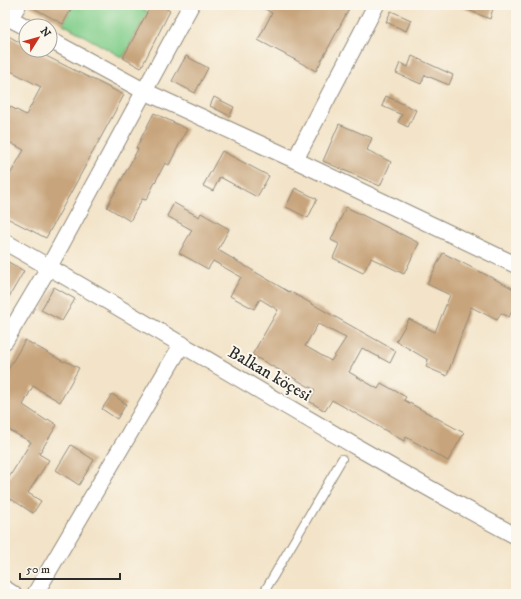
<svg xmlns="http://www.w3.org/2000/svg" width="521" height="599" viewBox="0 0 521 599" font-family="'IM FELL DW Pica',serif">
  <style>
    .green { fill: #83cf8d; stroke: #577d5c }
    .building { fill: #c7a47c; fill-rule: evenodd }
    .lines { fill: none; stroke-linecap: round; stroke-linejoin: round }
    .service-casing { stroke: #8f887a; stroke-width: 10 }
    .minor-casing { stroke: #8f887a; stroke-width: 18 }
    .service { stroke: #fff; stroke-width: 8 }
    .minor { stroke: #fff; stroke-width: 16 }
    .labels { text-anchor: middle; stroke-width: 4; stroke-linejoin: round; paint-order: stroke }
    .street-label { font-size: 17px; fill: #2b2b2b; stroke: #fbf7ec }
  </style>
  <rect width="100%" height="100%" fill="#fbf7ec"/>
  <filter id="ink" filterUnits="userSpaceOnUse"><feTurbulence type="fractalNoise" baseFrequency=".025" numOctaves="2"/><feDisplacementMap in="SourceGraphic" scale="8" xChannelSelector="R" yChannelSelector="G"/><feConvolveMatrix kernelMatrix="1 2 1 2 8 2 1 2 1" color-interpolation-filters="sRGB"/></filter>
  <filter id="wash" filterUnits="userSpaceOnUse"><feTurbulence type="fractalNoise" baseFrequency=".012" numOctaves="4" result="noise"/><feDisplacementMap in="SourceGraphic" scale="16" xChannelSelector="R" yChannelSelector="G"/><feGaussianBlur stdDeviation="0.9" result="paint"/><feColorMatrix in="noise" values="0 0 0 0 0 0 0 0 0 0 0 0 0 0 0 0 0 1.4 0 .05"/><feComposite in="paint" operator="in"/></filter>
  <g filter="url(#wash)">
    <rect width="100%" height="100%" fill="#f3e4c9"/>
    <polygon class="green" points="73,5 135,5 164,21 160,31 142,22 123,58 63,24"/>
    <g id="blocks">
      <g class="building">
        <polygon points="28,5 73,5 63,24"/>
        <polygon points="151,5 160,5 170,11 141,68 123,58"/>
        <polygon points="258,5 351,5 316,71 258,40 272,13"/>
        <polygon points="456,5 494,5 490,19"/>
        <polygon points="391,11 411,20 406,31 386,22"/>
        <polygon points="5,34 26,46 26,50 34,50 124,95 46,238 5,217 5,183 24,150 5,140 5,104 26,115 41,87 5,68"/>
        <polygon points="186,56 208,68 195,93 172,81"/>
        <polygon points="412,56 453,75 449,85 425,75 421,84 396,73 400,63 408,67"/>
        <polygon points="386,96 416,110 408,127 398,122 402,115 382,106"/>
        <polygon points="214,97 234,107 230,116 210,106"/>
        <polygon points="154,113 187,129 169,165 165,163 146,200 142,199 130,221 107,207 138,149 136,148"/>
        <polygon points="339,124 372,138 367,150 391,162 380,186 323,161"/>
        <polygon points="222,151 269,176 257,197 220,177 213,191 203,186"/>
        <polygon points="295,188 317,199 308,218 286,207"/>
        <path d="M 174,203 L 199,217 L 201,213 L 229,229 L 218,250 L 289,292 L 289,291 L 396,351 L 390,363 L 362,348 L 349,372 L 378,389 L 381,383 L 406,397 L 404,400 L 464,433 L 448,461 L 406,437 L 404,441 L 332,400 L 325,411 L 309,401 L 315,390 L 252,355 L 278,310 L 260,299 L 254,309 L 230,296 L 241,277 L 213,261 L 208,269 L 179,253 L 192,230 L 167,216 ZM 318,324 L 346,338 L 331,361 L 305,346 Z"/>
        <polygon points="346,207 419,243 404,274 371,258 363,273 333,258 339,244 331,240"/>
        <polygon points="443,253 516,290 516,303 509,317 501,313 497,320 471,307 447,376 426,367 428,360 396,341 409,319 435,332 450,295 427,284"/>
        <polygon points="5,260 24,271 5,304"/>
        <polygon points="54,287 75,299 62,321 41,310"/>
        <polygon points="25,340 64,362 65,361 79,368 60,402 33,386 23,405 47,421 48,419 57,425 39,454 49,460 28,493 41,501 33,513 5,495 5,486 9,480 8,479 31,442 5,428 5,375"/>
        <polygon points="112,394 126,404 117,419 102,409"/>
        <polygon points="71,445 94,460 79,485 56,470"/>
      </g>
    </g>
  </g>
  <g filter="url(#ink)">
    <use href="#blocks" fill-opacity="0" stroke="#8f887a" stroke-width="1"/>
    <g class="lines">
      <defs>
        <polyline id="service" points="263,594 342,459"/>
        <g id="minor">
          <polyline points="5,16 26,27"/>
          <polyline points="10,18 18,5"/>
          <polyline points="50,40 144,91 295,160 516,265"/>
          <polyline points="295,160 376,5"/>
          <path d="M 5,242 C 176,339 343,443 516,536"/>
          <polyline points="5,341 49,267 191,5"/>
          <polyline points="5,589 13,594"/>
          <polyline points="35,594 182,344"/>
        </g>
      </defs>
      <use href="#service" class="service-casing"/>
      <use href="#minor" class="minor-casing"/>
      <use href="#service" class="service"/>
      <use href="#minor" class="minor"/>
    </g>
  </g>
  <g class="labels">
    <g class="street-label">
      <text transform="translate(270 373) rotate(30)" y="6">Balkan köçesi</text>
    </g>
  </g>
  <rect width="521" height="599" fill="none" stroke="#fbf7ec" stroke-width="20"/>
  <g transform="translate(38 38) rotate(53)"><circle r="19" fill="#fbf7ec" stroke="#a8a59f"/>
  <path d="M0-3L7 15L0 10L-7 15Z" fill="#c8321e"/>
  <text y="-6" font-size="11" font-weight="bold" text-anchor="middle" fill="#2b2b2b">N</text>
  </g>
  <path d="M20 573v6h100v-6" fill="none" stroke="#2b2b2b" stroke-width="2"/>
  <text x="26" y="573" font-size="12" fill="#2b2b2b" stroke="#fbf7ec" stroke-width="3" paint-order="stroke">50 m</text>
</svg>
